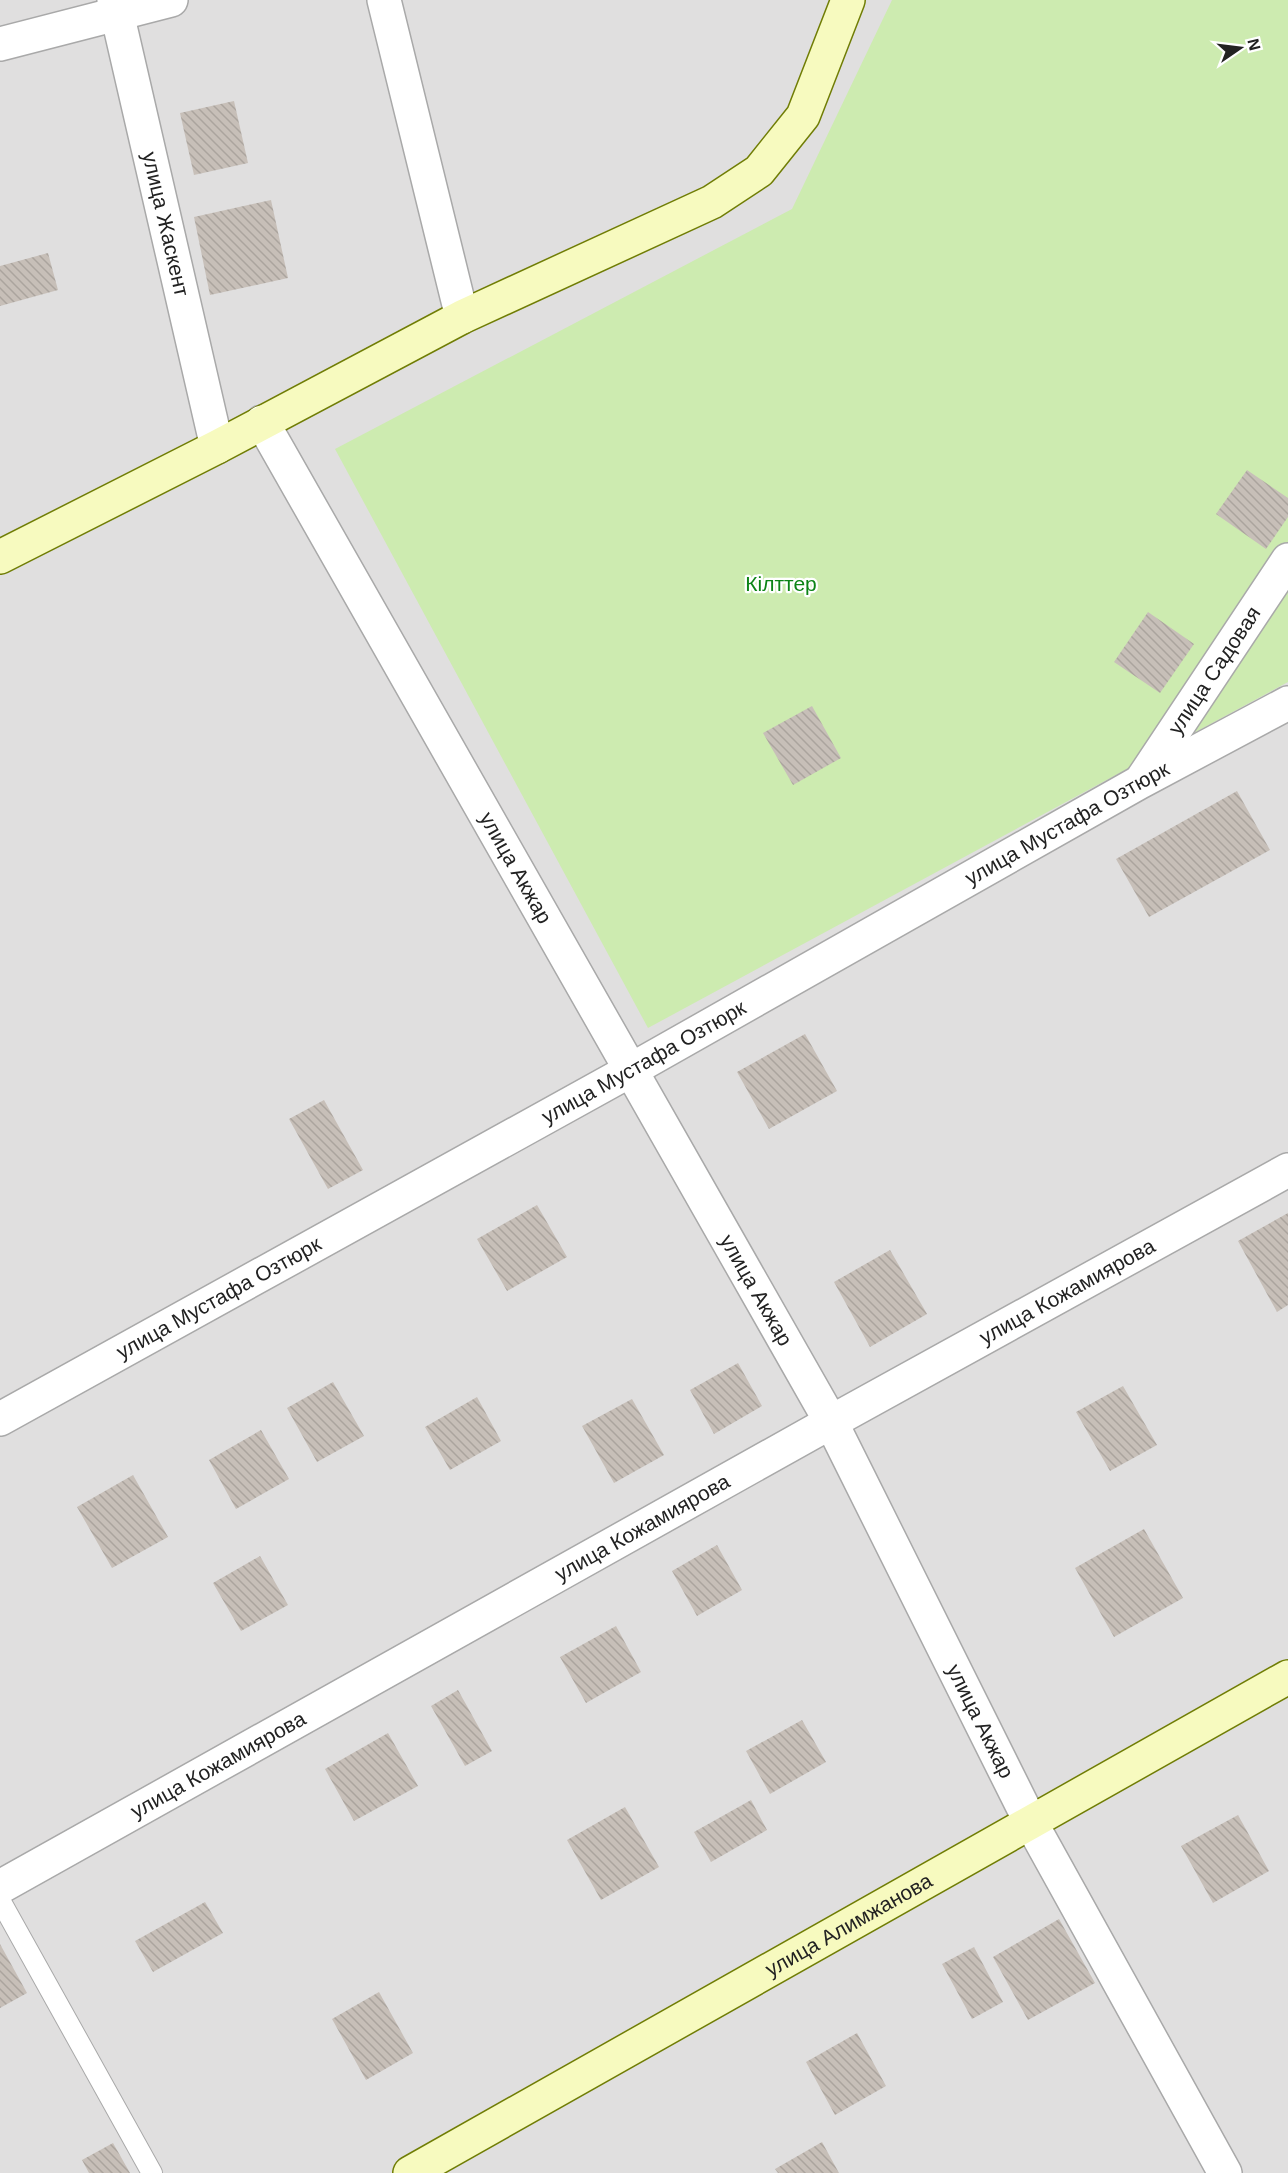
<svg xmlns="http://www.w3.org/2000/svg" width="1288" height="2173" viewBox="0 0 1288 2173" font-family="Arial,sans-serif">
  <style>
    .residential { fill: #e0dfdf }
    .grass { fill: #cdebb0 }
    .building { fill: url(#building-back-hatch) }
    .lines { fill: none; stroke-linecap: round; stroke-linejoin: round }
    .lane-casing { stroke: #a9a9a9; stroke-width: 22 }
    .street-casing { stroke: #a9a9a9; stroke-width: 36 }
    .secondary-casing { stroke: #707d05; stroke-width: 36 }
    .lane { stroke: #fff; stroke-width: 20 }
    .street { stroke: #fff; stroke-width: 33 }
    .secondary { stroke: #f7fabf; stroke-width: 33 }
    .labels { text-anchor: middle; stroke-width: 4.5; stroke-linejoin: round; paint-order: stroke }
    .street-label { font-size: 21px; fill: #222; stroke: #fff }
    .park-label { font-size: 21px; fill: #0c8416; stroke: #fff }
  </style>
  <defs>
    <pattern id="building-back-hatch" width="6" height="6" patternUnits="userSpaceOnUse" patternTransform="scale(1.5)"><rect width="6" height="6" fill="#c7bfb8"/><path d="M-1 5l2 2M0 0l6 6M5-1l2 2" fill="none" stroke="#aba49e"/></pattern>
  </defs>
  <rect width="100%" height="100%" fill="#f2efe9"/>
  <rect class="residential" x="0" y="0" width="1288" height="2173"/>
  <polygon class="grass" points="892,0 1288,0 1288,682 648,1028 335,449 792,209"/>
  <g class="building">
    <polygon points="234,101 248,163 194,175 180,113"/>
    <polygon points="271,200 288,278 210,295 194,217"/>
    <polygon points="48,253 58,290 0,306 0,266"/>
    <polygon points="1247,470 1288,498 1288,517 1266,549 1216,514"/>
    <polygon points="1148,612 1194,644 1160,693 1114,662"/>
    <polygon points="812,706 841,758 793,785 763,733"/>
    <polygon points="1237,791 1270,850 1149,917 1116,859"/>
    <polygon points="805,1034 837,1091 769,1129 737,1072"/>
    <polygon points="324,1100 363,1170 328,1189 289,1119"/>
    <polygon points="537,1205 567,1257 507,1291 477,1239"/>
    <polygon points="1288,1213 1288,1305 1277,1312 1238,1241"/>
    <polygon points="890,1250 927,1314 870,1347 834,1282"/>
    <polygon points="738,1363 762,1406 714,1434 690,1390"/>
    <polygon points="333,1382 364,1436 317,1462 287,1408"/>
    <polygon points="1123,1386 1157,1445 1110,1471 1076,1412"/>
    <polygon points="477,1397 501,1441 450,1470 425,1427"/>
    <polygon points="632,1399 664,1455 614,1483 582,1426"/>
    <polygon points="261,1430 289,1479 236,1509 209,1460"/>
    <polygon points="133,1475 168,1537 112,1568 77,1507"/>
    <polygon points="1144,1529 1183,1598 1114,1637 1075,1568"/>
    <polygon points="717,1545 742,1590 697,1616 672,1571"/>
    <polygon points="260,1556 288,1605 241,1631 213,1583"/>
    <polygon points="616,1626 641,1672 586,1703 560,1657"/>
    <polygon points="458,1690 492,1751 465,1766 431,1706"/>
    <polygon points="802,1720 826,1762 770,1794 746,1751"/>
    <polygon points="388,1733 418,1786 354,1821 325,1769"/>
    <polygon points="751,1800 767,1830 711,1862 694,1832"/>
    <polygon points="625,1807 659,1867 601,1900 567,1840"/>
    <polygon points="1238,1815 1269,1871 1213,1903 1181,1846"/>
    <polygon points="205,1902 223,1933 153,1972 135,1941"/>
    <polygon points="1059,1919 1095,1983 1028,2020 993,1957"/>
    <polygon points="0,1944 27,1993 0,2008"/>
    <polygon points="974,1947 1003,2002 972,2019 942,1964"/>
    <polygon points="379,1992 413,2053 366,2080 332,2019"/>
    <polygon points="857,2033 886,2086 835,2115 806,2062"/>
    <polygon points="822,2142 839,2173 778,2173 775,2169"/>
    <polygon points="113,2143 130,2173 89,2173 82,2160"/>
  </g>
  <g class="lines">
    <defs>
      <polyline id="lane" points="0,1900 152,2173"/>
      <g id="street">
        <path id="s1" d="M 114,0 L 217,447"/>
        <polyline points="384,0 462,317"/>
        <polyline points="0,44 171,0"/>
        <path id="s2" d="M 262,422 L 831,1422 L 1031,1823 L 1225,2173"/>
        <path id="s3" d="M 1143,778 L 1288,560"/>
        <path id="s4" d="M 0,1419 L 631,1070 L 1140,782 L 1288,703"/>
        <path id="s5" d="M 0,1887 L 831,1422 L 1288,1170"/>
      </g>
      <g id="secondary">
        <polyline points="0,557 217,447 462,317 712,202 759,171 803,116 848,0"/>
        <path id="s6" d="M 410,2173 L 1288,1677"/>
      </g>
    </defs>
    <use href="#lane" class="lane-casing"/>
    <use href="#street" class="street-casing"/>
    <use href="#secondary" class="secondary-casing"/>
    <use href="#lane" class="lane"/>
    <use href="#street" class="street"/>
    <use href="#secondary" class="secondary"/>
  </g>
  <g class="labels">
    <g class="street-label">
      <text dy="7" stroke="none"><textPath href="#s1" startOffset="230">улица Жаскент</textPath></text>
      <text dy="7" stroke="none"><textPath href="#s3" startOffset="129">улица Садовая</textPath></text>
      <text dy="7" stroke="none"><textPath href="#s4" startOffset="1222">улица Мустафа Озтюрк</textPath></text>
      <text dy="7" stroke="none"><textPath href="#s2" startOffset="513">улица Акжар</textPath></text>
      <text dy="7" stroke="none"><textPath href="#s4" startOffset="736">улица Мустафа Озтюрк</textPath></text>
      <text dy="7" stroke="none"><textPath href="#s2" startOffset="999">улица Акжар</textPath></text>
      <text dy="7" stroke="none"><textPath href="#s5" startOffset="1222">улица Кожамиярова</textPath></text>
      <text dy="7" stroke="none"><textPath href="#s4" startOffset="250">улица Мустафа Озтюрк</textPath></text>
      <text dy="7" stroke="none"><textPath href="#s5" startOffset="736">улица Кожамиярова</textPath></text>
      <text dy="7" stroke="none"><textPath href="#s2" startOffset="1485">улица Акжар</textPath></text>
      <text dy="7" stroke="none"><textPath href="#s5" startOffset="250">улица Кожамиярова</textPath></text>
      <text dy="7" stroke="none"><textPath href="#s6" startOffset="504">улица Алимжанова</textPath></text>
    </g>
    <g class="park-label">
      <text x="781" y="591">Кілттер</text>
    </g>
  </g>
  <g transform="translate(1240 48) rotate(76)" stroke="#ffffff" stroke-width="4.5" paint-order="stroke">
  <path d="M0-4.5L10 22L0 15L-10 22Z" fill="#222222"/>
  <text y="-9" font-size="16" font-weight="bold" text-anchor="middle" fill="#222222">N</text>
  </g>
</svg>
